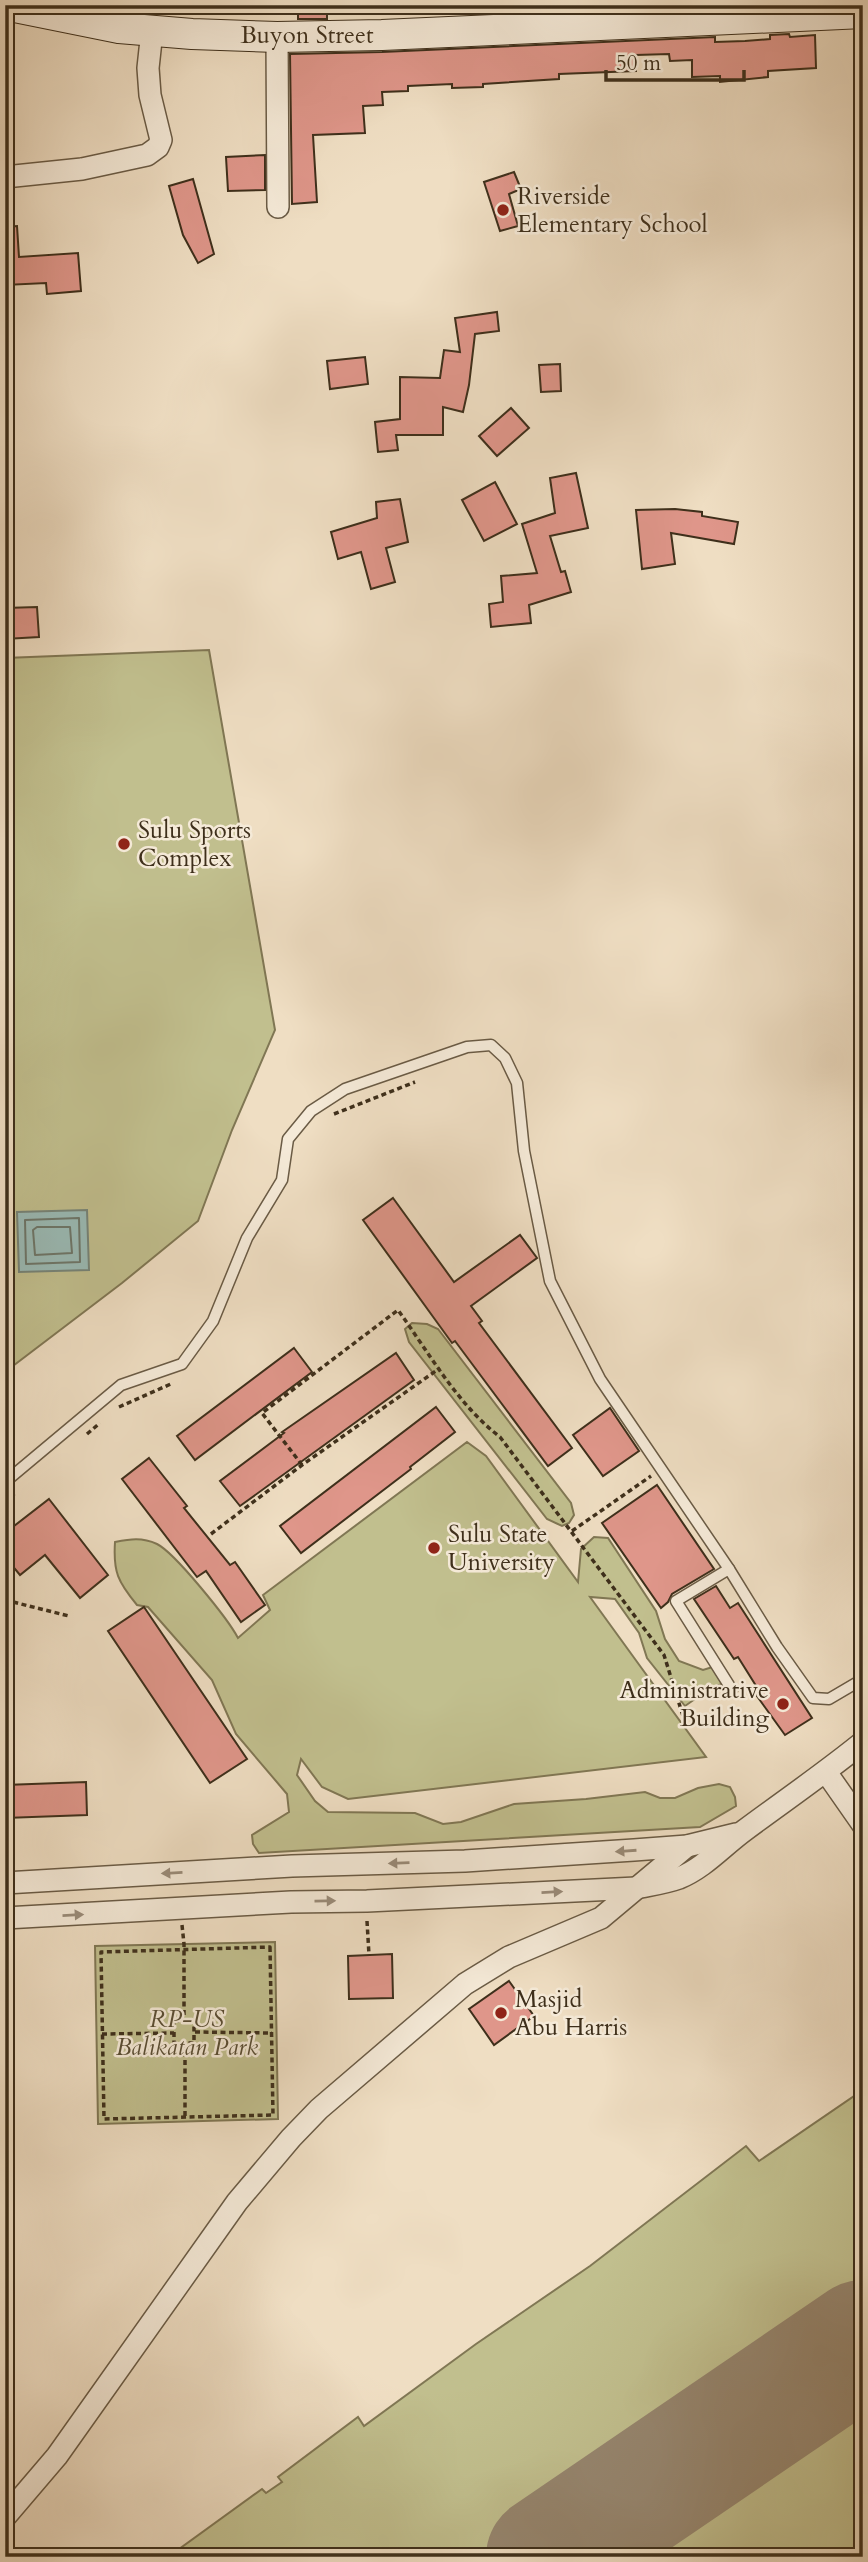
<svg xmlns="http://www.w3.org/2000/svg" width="868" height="2562" viewBox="0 0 868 2562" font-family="Cardo,serif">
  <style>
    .green { fill: #c1bf8e; stroke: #807754; stroke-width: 2 }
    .water { fill: #9abcb8; stroke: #758479; stroke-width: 2 }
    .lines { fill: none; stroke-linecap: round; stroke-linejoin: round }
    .shore { stroke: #6c766a; stroke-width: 2 }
    .runway { stroke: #96866f; stroke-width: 124 }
    .building { fill: #df968a; stroke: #3e2f1b; stroke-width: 2 }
    .service-casing { stroke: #6a5b45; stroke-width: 13 }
    .minor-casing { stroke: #6a5b45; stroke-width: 24 }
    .secondary-casing { stroke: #3e2f1b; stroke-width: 32 }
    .path { stroke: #3e2f1b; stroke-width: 3.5; stroke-dasharray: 5 3.5; stroke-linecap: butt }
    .service { stroke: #f5ead8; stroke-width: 10 }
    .minor { stroke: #f5ead8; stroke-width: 21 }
    .secondary { stroke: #f5ead8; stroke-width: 30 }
    .oneway { fill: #9a8c7a }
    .poi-dot { fill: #8f2418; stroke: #f5ead8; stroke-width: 2.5 }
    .labels { text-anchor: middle; stroke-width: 5; stroke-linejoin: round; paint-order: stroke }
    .street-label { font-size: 24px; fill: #3e2f1b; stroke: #f5ead8 }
    .poi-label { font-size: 24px; fill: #3e2f1b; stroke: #f5ead8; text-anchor: start }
    .park-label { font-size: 24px; font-style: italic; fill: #584c32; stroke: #f5ead8 }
  </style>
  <rect width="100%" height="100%" fill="#efdec3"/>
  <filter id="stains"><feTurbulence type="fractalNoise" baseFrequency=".00286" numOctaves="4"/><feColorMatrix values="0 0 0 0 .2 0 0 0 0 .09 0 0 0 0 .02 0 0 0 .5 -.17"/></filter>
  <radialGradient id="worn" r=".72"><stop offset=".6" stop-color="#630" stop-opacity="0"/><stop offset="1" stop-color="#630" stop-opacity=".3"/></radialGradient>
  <g class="green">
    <polygon points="209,650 275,1030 232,1130 198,1221 122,1283 5,1372 5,658"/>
    <polygon points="412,1323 427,1324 438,1329 571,1503 574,1515 569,1523 562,1526 547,1519 409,1342 405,1329"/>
    <path d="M 467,1442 L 486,1456 L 578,1582 L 581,1549 L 594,1537 L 608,1538 L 656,1611 L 665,1639 L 679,1661 L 703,1670 L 719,1665 L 730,1680 L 708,1690 L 685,1706 L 647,1658 L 639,1633 L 615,1599 L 590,1597 L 706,1757 L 348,1799 L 322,1787 L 301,1759 L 297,1775 L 315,1801 L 328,1812 L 415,1813 L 443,1824 L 461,1822 L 514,1804 L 586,1799 L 645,1792 L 660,1798 L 675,1798 L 698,1788 L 719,1784 L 730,1787 L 735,1797 L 736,1806 L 700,1827 L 259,1853 L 253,1844 L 252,1835 L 289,1812 L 287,1794 L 236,1734 L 212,1680 L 148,1607 L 137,1605 C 118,1582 113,1572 115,1542 C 130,1539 142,1537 157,1544 C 175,1553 228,1619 238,1638 L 270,1610 L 263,1595 Z"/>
    <polygon points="275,1942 278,2119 98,2124 95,1946"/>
    <polygon points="863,2090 863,2294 479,2557 168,2557 262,2489 266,2493 282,2482 278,2477 358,2417 364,2426 476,2344 590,2266 746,2146 759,2161"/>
    <polygon points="863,2395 863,2557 626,2557"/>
  </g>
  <polygon class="water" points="87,1210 89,1270 19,1272 17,1212"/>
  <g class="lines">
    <g class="shore">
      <polygon points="79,1218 80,1262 26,1264 25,1220"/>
      <polygon points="37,1227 70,1227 72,1253 35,1255 33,1230"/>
    </g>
    <polyline class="runway" points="548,2557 863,2342"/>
  </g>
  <g class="building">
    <rect x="298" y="5" width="29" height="14"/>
    <polygon points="498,5 545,5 545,10 498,12"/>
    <polygon points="789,34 790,37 815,35 816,68 768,71 768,77 720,82 720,76 692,77 692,60 670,61 669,54 636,55 636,71 559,74 559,79 483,84 483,87 452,88 452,84 408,86 408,91 382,92 383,105 363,106 365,133 313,135 317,202 292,204 290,54 382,52 715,37 715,42 745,41 770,39 770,35"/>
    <polygon points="265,155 265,190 228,191 226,157"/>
    <polygon points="514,172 521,189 509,194 518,226 500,231 484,182"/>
    <polygon points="193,179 214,254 198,263 183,235 169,186"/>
    <polygon points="17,226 19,257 78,253 81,291 47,294 46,283 5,285 5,227"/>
    <polygon points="497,312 499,331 475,334 469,385 463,412 443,407 443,435 396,435 398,450 378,452 375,422 400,419 400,377 440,378 444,350 460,352 455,318"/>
    <polygon points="365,357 368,384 330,389 327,361"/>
    <polygon points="560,364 561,391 541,392 539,365"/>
    <polygon points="511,408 529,428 497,456 479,436"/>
    <polygon points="576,473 588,528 550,536 561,572 565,571 571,592 529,605 531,623 491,627 489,604 503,602 501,576 537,573 522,524 555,513 550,478"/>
    <polygon points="495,482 517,524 484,541 462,500"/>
    <polygon points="400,499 408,542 386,548 395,582 371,589 361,552 338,559 331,532 377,518 376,502"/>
    <polygon points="675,509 702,512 702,516 738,522 734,544 671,533 675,564 642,569 636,510"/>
    <polygon points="37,607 39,637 5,639 5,608"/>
    <polygon points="393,1198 454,1282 520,1235 537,1258 471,1306 482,1321 479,1323 572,1448 548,1466 455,1341 452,1343 363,1220"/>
    <polygon points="294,1348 312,1372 195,1460 177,1436"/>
    <polygon points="396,1353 414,1380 240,1506 220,1481 284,1433 282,1432"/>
    <polygon points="436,1407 455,1432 410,1467 411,1469 301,1553 280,1526"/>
    <polygon points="610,1408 639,1451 603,1476 573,1435"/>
    <polygon points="149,1458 187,1506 184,1508 230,1565 235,1562 265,1605 241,1622 206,1571 197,1577 122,1479"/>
    <polygon points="657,1485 714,1569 672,1594 668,1602 661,1608 602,1523"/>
    <polygon points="49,1499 108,1575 80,1598 45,1555 20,1575 5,1557 5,1533"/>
    <polygon points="716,1586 730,1608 738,1603 812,1718 785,1735 754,1692 758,1689 738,1657 734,1659 694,1599"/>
    <polygon points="144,1607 247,1759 210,1783 108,1631"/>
    <polygon points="86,1782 87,1815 5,1818 5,1785"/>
    <polygon points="392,1954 393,1998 349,1999 348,1956"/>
    <polygon points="509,1981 534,2016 494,2045 469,2009"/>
  </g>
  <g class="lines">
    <defs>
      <g id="service">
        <polyline points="5,1482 121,1385 182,1364 213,1321 247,1238 282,1180 288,1139 311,1111 345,1089 467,1047 491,1045 505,1058 517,1083 524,1151 550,1281 600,1379 729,1569"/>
        <polyline points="732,1690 676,1601 729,1569 777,1647 813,1698 829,1699 863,1679"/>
      </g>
      <g id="minor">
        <polyline points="277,37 278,207"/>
        <polyline points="5,177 82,169 147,155 158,147 161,140 150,95 148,68 152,31"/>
        <polyline points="826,1772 863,1825"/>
        <polyline points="5,1883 292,1866 465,1861 634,1850 687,1846 736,1834"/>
        <path d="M 5,1918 L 291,1902 L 367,1901 L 636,1888 C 650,1885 665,1883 679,1878 C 704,1868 723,1846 745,1830 C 784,1801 825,1773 863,1742"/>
        <polyline points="5,2517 57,2456 237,2202 291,2138 319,2109 465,1984 509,1957 601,1918 687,1846"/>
      </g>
      <polyline id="secondary" points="5,5 119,28 192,34 277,37 382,35 863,13"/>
    </defs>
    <use href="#service" class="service-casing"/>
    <use href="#minor" class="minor-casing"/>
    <use href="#secondary" class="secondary-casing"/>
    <g class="path">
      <polyline points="334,1114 415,1082"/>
      <polyline points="119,1407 173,1383"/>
      <polyline points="87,1434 100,1423"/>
      <path d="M 302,1465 L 262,1413 L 398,1310 C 429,1353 458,1405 500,1437 L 664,1655 L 683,1716"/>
      <polyline points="5,1509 14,1494"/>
      <polyline points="572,1531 651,1476"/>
      <polyline points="211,1534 302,1465 440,1368"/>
      <polyline points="5,1600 69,1616"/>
      <polyline points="367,1921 369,1955"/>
      <polyline points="182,1925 184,1944 184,2021"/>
      <polygon points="270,1947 273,2115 104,2119 101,1952"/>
      <rect x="174" y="2021" width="20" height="22"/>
      <polyline points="195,2032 272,2033"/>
      <polyline points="102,2034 174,2033"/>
      <polyline points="185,2043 185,2117"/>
    </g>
    <use href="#service" class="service"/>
    <use href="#minor" class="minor"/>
    <use href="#secondary" class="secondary"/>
  </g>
  <defs><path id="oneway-solid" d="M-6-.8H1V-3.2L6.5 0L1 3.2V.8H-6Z" transform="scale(1.75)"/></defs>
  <g class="oneway">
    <use href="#oneway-solid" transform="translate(626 1851) rotate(176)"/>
    <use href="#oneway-solid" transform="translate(399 1863) rotate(178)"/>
    <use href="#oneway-solid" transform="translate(172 1873) rotate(177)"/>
    <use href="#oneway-solid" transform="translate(552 1892) rotate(-3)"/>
    <use href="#oneway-solid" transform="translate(325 1901) rotate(-1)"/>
    <use href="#oneway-solid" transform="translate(73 1915) rotate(-3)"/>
  </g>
  <g class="poi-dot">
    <circle cx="503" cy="210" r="7"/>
    <circle cx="124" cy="844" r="7"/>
    <circle cx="434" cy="1548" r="7"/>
    <circle cx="783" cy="1704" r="7"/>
    <circle cx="501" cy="2013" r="7"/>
  </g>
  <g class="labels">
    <g class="street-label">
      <text x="307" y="43">Buyon Street</text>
    </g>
    <g class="poi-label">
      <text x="517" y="204">Riverside<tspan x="517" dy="28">Elementary School</tspan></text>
      <text x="138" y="838">Sulu Sports<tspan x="138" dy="28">Complex</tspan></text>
      <text x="448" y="1542">Sulu State<tspan x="448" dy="28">University</tspan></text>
      <text x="769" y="1698" text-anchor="end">Administrative<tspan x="769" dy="28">Building</tspan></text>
      <text x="515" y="2007">Masjid<tspan x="515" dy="28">Abu Harris</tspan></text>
    </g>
    <g class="park-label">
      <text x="187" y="2027">RP-US<tspan x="187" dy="28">Balikatan Park</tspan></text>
    </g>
  </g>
  <rect width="868" height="2562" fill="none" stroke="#efdec3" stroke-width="28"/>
  <rect x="7" y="7" width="854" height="2548" fill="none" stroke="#3e2f1b" stroke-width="3.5"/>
  <rect x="14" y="14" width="840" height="2534" fill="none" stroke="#3e2f1b" stroke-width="2"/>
  <path d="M606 70v10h138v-10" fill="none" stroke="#3e2f1b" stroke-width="3.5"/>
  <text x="616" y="70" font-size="21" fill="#3e2f1b" stroke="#f5ead8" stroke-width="5" paint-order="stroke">50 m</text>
  <rect width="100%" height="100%" filter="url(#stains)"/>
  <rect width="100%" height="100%" fill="url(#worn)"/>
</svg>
